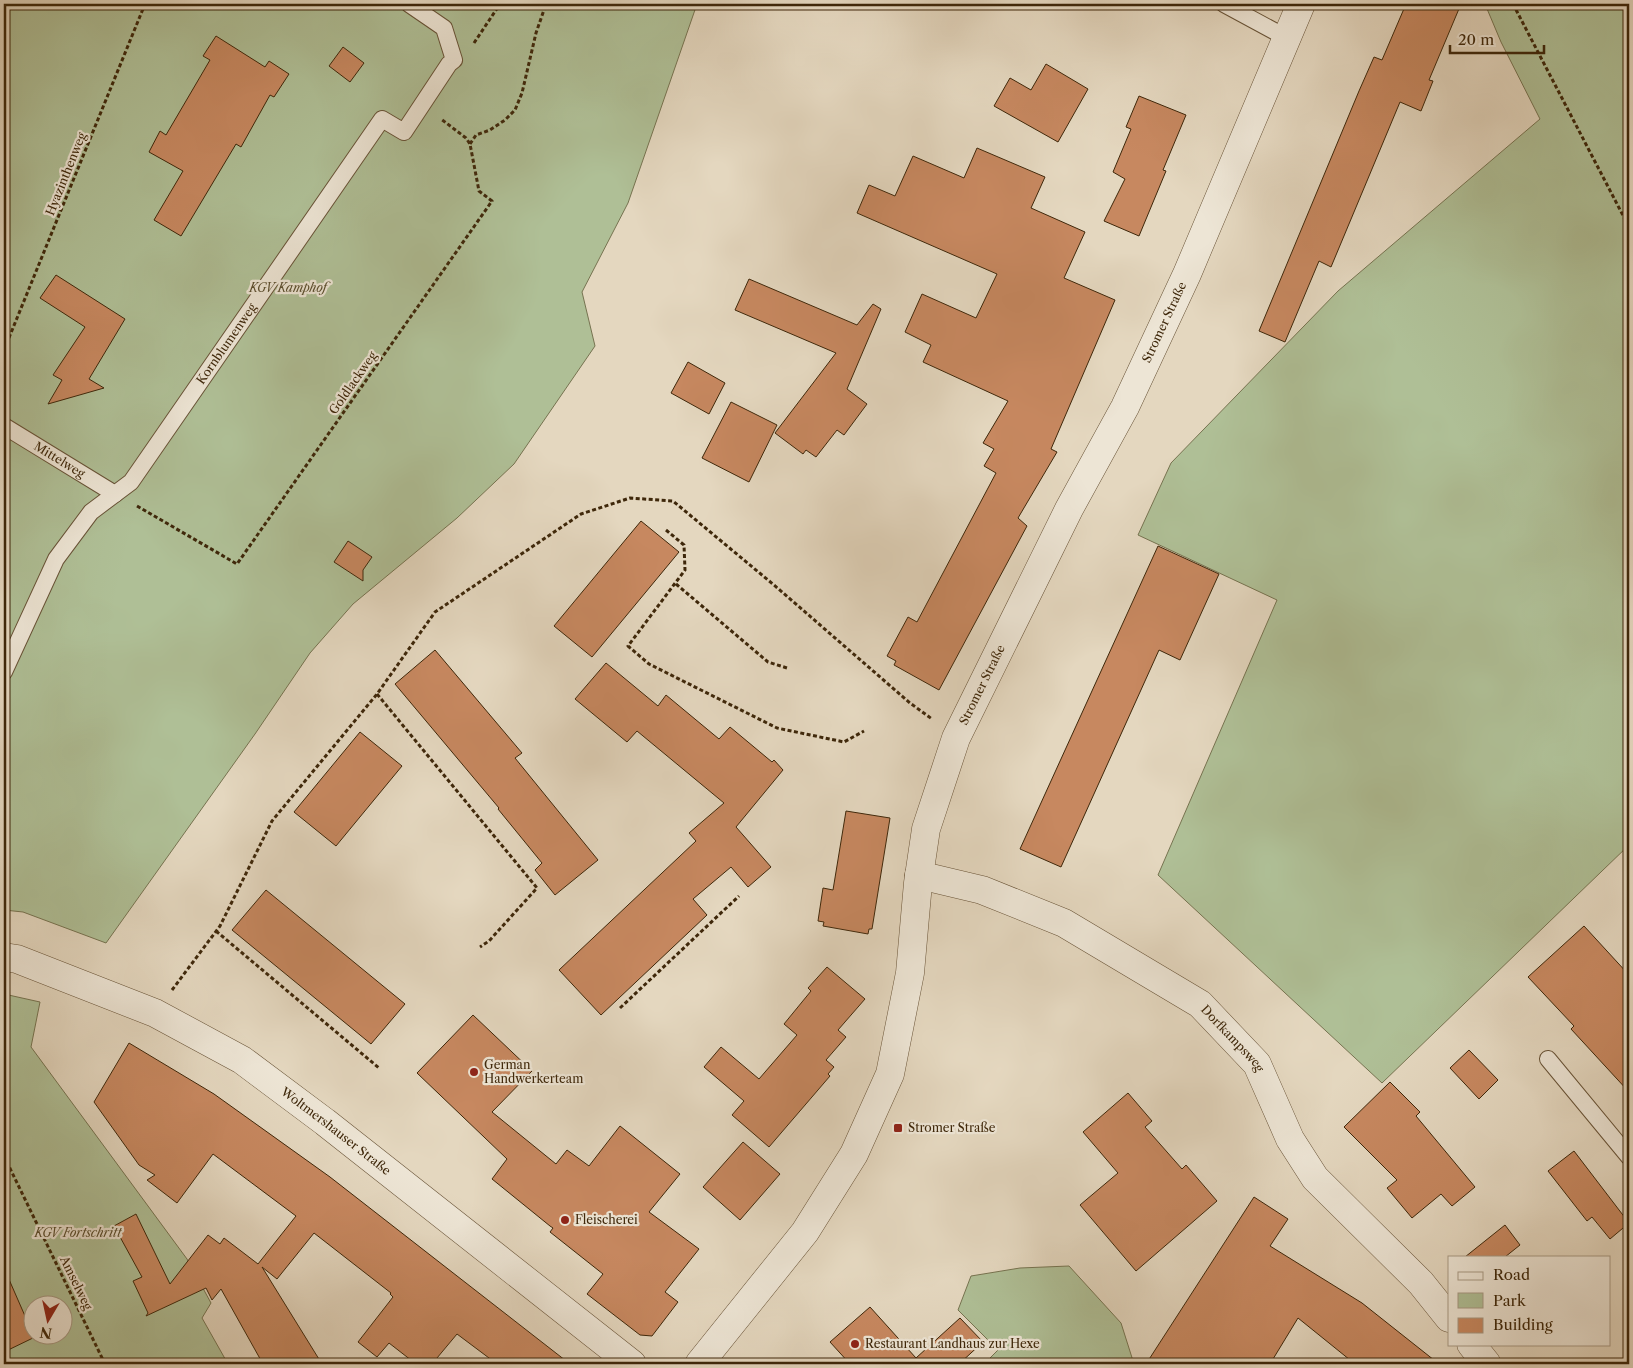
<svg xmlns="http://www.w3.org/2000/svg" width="1633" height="1368" viewBox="0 0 1633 1368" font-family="'Libre Caslon Text',serif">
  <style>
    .green { fill: #afbf96; stroke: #767350; fill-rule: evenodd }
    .building { fill: #c78860; stroke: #3e270a }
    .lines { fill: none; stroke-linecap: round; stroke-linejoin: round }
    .service-casing { stroke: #685337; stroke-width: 18 }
    .minor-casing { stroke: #685337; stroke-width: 29 }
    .tertiary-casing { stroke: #685337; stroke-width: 29 }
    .path { stroke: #3e270a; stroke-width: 3; stroke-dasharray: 4 2.5; stroke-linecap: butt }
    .service { stroke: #ede5d5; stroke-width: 16 }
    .minor { stroke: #ede5d5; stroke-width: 28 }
    .tertiary { stroke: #ede5d5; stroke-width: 28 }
    .poi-dot { fill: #8f2418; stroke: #ede5d5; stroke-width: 2 }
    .labels { text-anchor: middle; stroke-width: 4.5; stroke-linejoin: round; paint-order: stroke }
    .street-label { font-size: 12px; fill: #3e270a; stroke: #ede5d5 }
    .park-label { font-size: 12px; font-style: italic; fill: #5a4d2d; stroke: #ede5d5 }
    .poi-label { font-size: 12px; fill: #3e270a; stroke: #ede5d5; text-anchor: start }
  </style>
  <rect width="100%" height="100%" fill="#e4d7bf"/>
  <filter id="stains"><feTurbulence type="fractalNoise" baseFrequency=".004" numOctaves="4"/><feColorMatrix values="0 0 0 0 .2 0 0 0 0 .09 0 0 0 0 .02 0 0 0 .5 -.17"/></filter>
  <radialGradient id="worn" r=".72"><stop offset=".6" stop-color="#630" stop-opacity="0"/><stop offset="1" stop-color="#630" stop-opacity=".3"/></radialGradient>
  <g class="green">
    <polygon points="4,4 697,4 628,203 582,292 595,346 514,464 457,518 353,604 310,653 255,734 106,943 23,912 4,910"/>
    <polygon points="1485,4 1629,4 1629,845 1382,1083 1158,875 1277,600 1138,535 1171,463 1338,291 1540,119 1501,42"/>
    <path d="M 4,994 L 40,1002 L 31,1047 L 187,1259 L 211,1303 L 202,1318 L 228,1364 L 4,1364 ZM 32,1306 L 62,1306 L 62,1336 L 32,1336 Z"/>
    <polygon points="1069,1266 1121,1323 1134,1364 984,1364 998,1350 958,1310 971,1276 1020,1268"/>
  </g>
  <g class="building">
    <polygon points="1406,4 1461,4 1429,80 1433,81 1421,111 1400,102 1331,267 1319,261 1285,342 1259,331 1359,91 1374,57 1382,60"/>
    <polygon points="216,36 265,67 269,61 289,74 274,97 270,95 241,147 236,144 181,236 154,220 183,171 149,152 160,131 166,135 210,60 203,56"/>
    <polygon points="343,47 364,63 350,82 329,66"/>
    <polygon points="1046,64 1088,89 1058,142 994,106 1010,78 1031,90"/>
    <polygon points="1139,96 1186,115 1163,170 1166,171 1139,236 1104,221 1125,179 1113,172 1131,129 1126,127"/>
    <polygon points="977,148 1045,177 1031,208 1085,232 1064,278 1115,300 1051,449 1057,452 1018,518 1027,526 939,690 894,665 896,661 887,656 908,617 917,622 996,473 984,466 994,449 983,443 1008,401 923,362 931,345 905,332 922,294 976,318 997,274 857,213 869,185 895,196 913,156 964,178"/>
    <polygon points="56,275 125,319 89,379 104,388 48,404 62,380 53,375 85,327 40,298"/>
    <polygon points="749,279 857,325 873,304 881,309 847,389 867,404 844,435 837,430 816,457 806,450 803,454 775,433 836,353 735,310"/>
    <polygon points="688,362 725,383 709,414 671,393"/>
    <polygon points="731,402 777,425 749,482 702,458"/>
    <polygon points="641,521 679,552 592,657 554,626"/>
    <polygon points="348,541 372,557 363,570 363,581 334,562"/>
    <polygon points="1158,546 1219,574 1180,660 1159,650 1061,867 1020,849"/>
    <polygon points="435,650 522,753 515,758 598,860 555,895 535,870 542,863 498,809 499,808 395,684"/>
    <polygon points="606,663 658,706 666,695 719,739 730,727 772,762 774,760 783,770 736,827 771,867 748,887 731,867 693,899 707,915 601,1015 559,970 696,841 689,833 724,803 637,731 627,742 575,699"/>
    <polygon points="360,732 402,766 336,846 294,812"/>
    <polygon points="846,811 890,818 872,929 869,929 868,934 823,926 824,922 818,921 823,888 833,890"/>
    <polygon points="266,890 405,1004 371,1044 232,930"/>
    <polygon points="1584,926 1629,975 1629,1092 1571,1029 1574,1026 1528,977"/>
    <polygon points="827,967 865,999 838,1030 846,1037 826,1060 834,1067 828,1074 830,1076 769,1147 732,1115 744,1101 704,1067 721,1047 759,1079 797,1035 784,1024 811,991 808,988"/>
    <polygon points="473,1015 532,1071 492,1112 556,1164 567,1150 589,1166 620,1126 680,1174 649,1212 699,1249 665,1292 678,1302 652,1336 640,1335 587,1294 603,1274 550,1232 553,1228 550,1226 492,1179 507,1159 417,1073"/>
    <polygon points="129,1043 214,1094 330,1177 570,1364 497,1364 457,1334 432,1364 416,1364 389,1343 377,1357 358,1342 393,1297 390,1294 391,1293 314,1233 277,1279 262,1267 322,1364 263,1364 221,1289 212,1300 206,1288 146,1316 148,1313 133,1281 142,1277 114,1226 136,1214 170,1284 208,1235 220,1244 224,1238 258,1264 296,1216 213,1154 177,1203 147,1180 155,1175 139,1165 94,1102"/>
    <polygon points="1469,1050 1498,1080 1479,1099 1450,1068"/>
    <polygon points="1390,1082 1420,1112 1416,1116 1475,1187 1452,1206 1441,1194 1412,1218 1387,1188 1397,1180 1344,1127"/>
    <polygon points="1128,1093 1152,1121 1145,1127 1182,1169 1186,1165 1217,1201 1136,1271 1080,1205 1118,1173 1083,1132"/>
    <polygon points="743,1142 780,1174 740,1220 703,1187"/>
    <polygon points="1574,1151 1629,1223 1610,1239 1592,1217 1587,1221 1548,1171"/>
    <polygon points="1254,1197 1288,1219 1270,1246 1362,1303 1439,1364 1355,1364 1298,1318 1270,1364 1146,1364"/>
    <polygon points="1505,1225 1520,1245 1505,1257 1465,1257"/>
    <polygon points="4,1268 32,1332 32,1336 35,1337 4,1352"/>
    <polygon points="870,1307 916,1358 960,1318 983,1342 959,1364 850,1364 830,1342"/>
  </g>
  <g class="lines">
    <defs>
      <g id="service">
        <polyline points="1224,4 1287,38"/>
        <path id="s1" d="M 4,426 L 115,494"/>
        <path id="s2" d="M 4,672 L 56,559 L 91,512 L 131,482 L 382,119 L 404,132 L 449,64 L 454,60 L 444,28 L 409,4"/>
        <polyline points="1548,1059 1629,1157"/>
      </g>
      <g id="minor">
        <path id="s3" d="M 919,875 L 982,890 L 1064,923 L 1200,1004 L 1257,1064 L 1290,1139 L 1315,1178 L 1421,1283 L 1449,1318"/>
        <polyline points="1471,1344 1487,1364"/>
        <path id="s4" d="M 699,1364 L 805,1232 L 854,1154 L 890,1074 L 910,973 L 918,883 L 926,829 L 956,738 L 1069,509 L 1125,407 L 1187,274 L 1301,4"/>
      </g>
      <g id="tertiary">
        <path id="s5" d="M 4,957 L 17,959 L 155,1013 L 242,1060 L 325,1122 L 632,1364"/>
      </g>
    </defs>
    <use href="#service" class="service-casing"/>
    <use href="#minor" class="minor-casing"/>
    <use href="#tertiary" class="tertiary-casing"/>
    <g class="path">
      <polyline points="538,4 545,7 547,4"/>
      <polyline points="1513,4 1629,227"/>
      <polyline points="4,18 9,4"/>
      <polyline points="474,43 500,4"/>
      <polyline points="470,144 476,135 490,130 505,120 515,110 522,93 536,33 545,7"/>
      <polyline points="4,350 145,4"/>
      <polyline points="137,506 237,564 492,201 479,191 470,144 466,138 441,119"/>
      <polyline points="666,530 684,545 685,570 628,646 649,664 777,728 844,742 864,731"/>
      <polyline points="676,584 768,662 787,668"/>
      <polyline points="377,694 537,888 489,941 480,947"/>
      <polyline points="216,931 379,1068"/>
      <polyline points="172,990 220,926 272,821 377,694 435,612 581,514 630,498 673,501 774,585 910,703 932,719"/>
      <polyline points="620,1008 739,896"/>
      <polyline points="4,1156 105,1364"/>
    </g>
    <use href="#service" class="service"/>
    <use href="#minor" class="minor"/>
    <use href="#tertiary" class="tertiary"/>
  </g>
  <g class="poi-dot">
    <circle cx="474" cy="1072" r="5"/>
    <rect x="893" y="1123" width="10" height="10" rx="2.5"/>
    <circle cx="565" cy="1220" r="5"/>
    <circle cx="855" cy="1344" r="5"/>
  </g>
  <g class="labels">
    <g class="street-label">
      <text transform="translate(66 174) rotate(-68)" y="4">Hyazinthenweg</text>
      <text dy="4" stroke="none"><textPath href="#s4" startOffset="1158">Stromer Straße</textPath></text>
      <text dy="4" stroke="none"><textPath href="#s2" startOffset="401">Kornblumenweg</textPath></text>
      <text transform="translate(353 383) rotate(-55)" y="4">Goldlackweg</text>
      <text dy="4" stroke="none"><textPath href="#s1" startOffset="65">Mittelweg</textPath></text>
      <text dy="4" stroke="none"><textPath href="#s4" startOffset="752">Stromer Straße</textPath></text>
      <text dy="4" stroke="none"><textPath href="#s3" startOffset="359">Dorfkampsweg</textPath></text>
      <text dy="4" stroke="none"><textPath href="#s5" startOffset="378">Woltmershauser Straße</textPath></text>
      <text transform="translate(76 1283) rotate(64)" y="4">Amselweg</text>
    </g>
    <g class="park-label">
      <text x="288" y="292">KGV Kamphof</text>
      <text x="78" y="1237">KGV Fortschritt</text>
    </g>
    <g class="poi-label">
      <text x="484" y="1069">German<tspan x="484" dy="14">Handwerkerteam</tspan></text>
      <text x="908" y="1132">Stromer Straße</text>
      <text x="575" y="1224">Fleischerei</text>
      <text x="865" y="1348">Restaurant Landhaus zur Hexe</text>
    </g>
  </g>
  <rect width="1633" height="1368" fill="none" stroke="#e4d7bf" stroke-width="20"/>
  <rect x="5" y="5" width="1623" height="1358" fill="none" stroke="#3e270a" stroke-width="2.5"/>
  <rect x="10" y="10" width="1613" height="1348" fill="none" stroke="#3e270a"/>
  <rect x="1448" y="1256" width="162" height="90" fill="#ede5d5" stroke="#a79984"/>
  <rect x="1458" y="1272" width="25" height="8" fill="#ede5d5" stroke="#a79984"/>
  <text x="1493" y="1280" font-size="15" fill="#3e270a">Road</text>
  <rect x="1458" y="1293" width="25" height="15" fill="#afbf96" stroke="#a79984"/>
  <text x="1493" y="1306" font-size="15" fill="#3e270a">Park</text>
  <rect x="1458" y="1318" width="25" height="15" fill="#c78860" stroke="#a79984"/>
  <text x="1493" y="1330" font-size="15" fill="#3e270a">Building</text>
  <g transform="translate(48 1320) rotate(189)"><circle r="24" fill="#ede5d5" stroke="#a79984"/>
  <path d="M0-4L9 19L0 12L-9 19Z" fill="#8f2418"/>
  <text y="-8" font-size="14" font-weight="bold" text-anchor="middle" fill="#3e270a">N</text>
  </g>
  <path d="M1450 45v8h94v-8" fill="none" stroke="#3e270a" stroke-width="2.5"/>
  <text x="1458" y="45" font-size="15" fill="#3e270a" stroke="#ede5d5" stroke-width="4" paint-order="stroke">20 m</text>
  <rect width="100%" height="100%" filter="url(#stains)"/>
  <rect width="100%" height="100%" fill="url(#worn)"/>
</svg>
